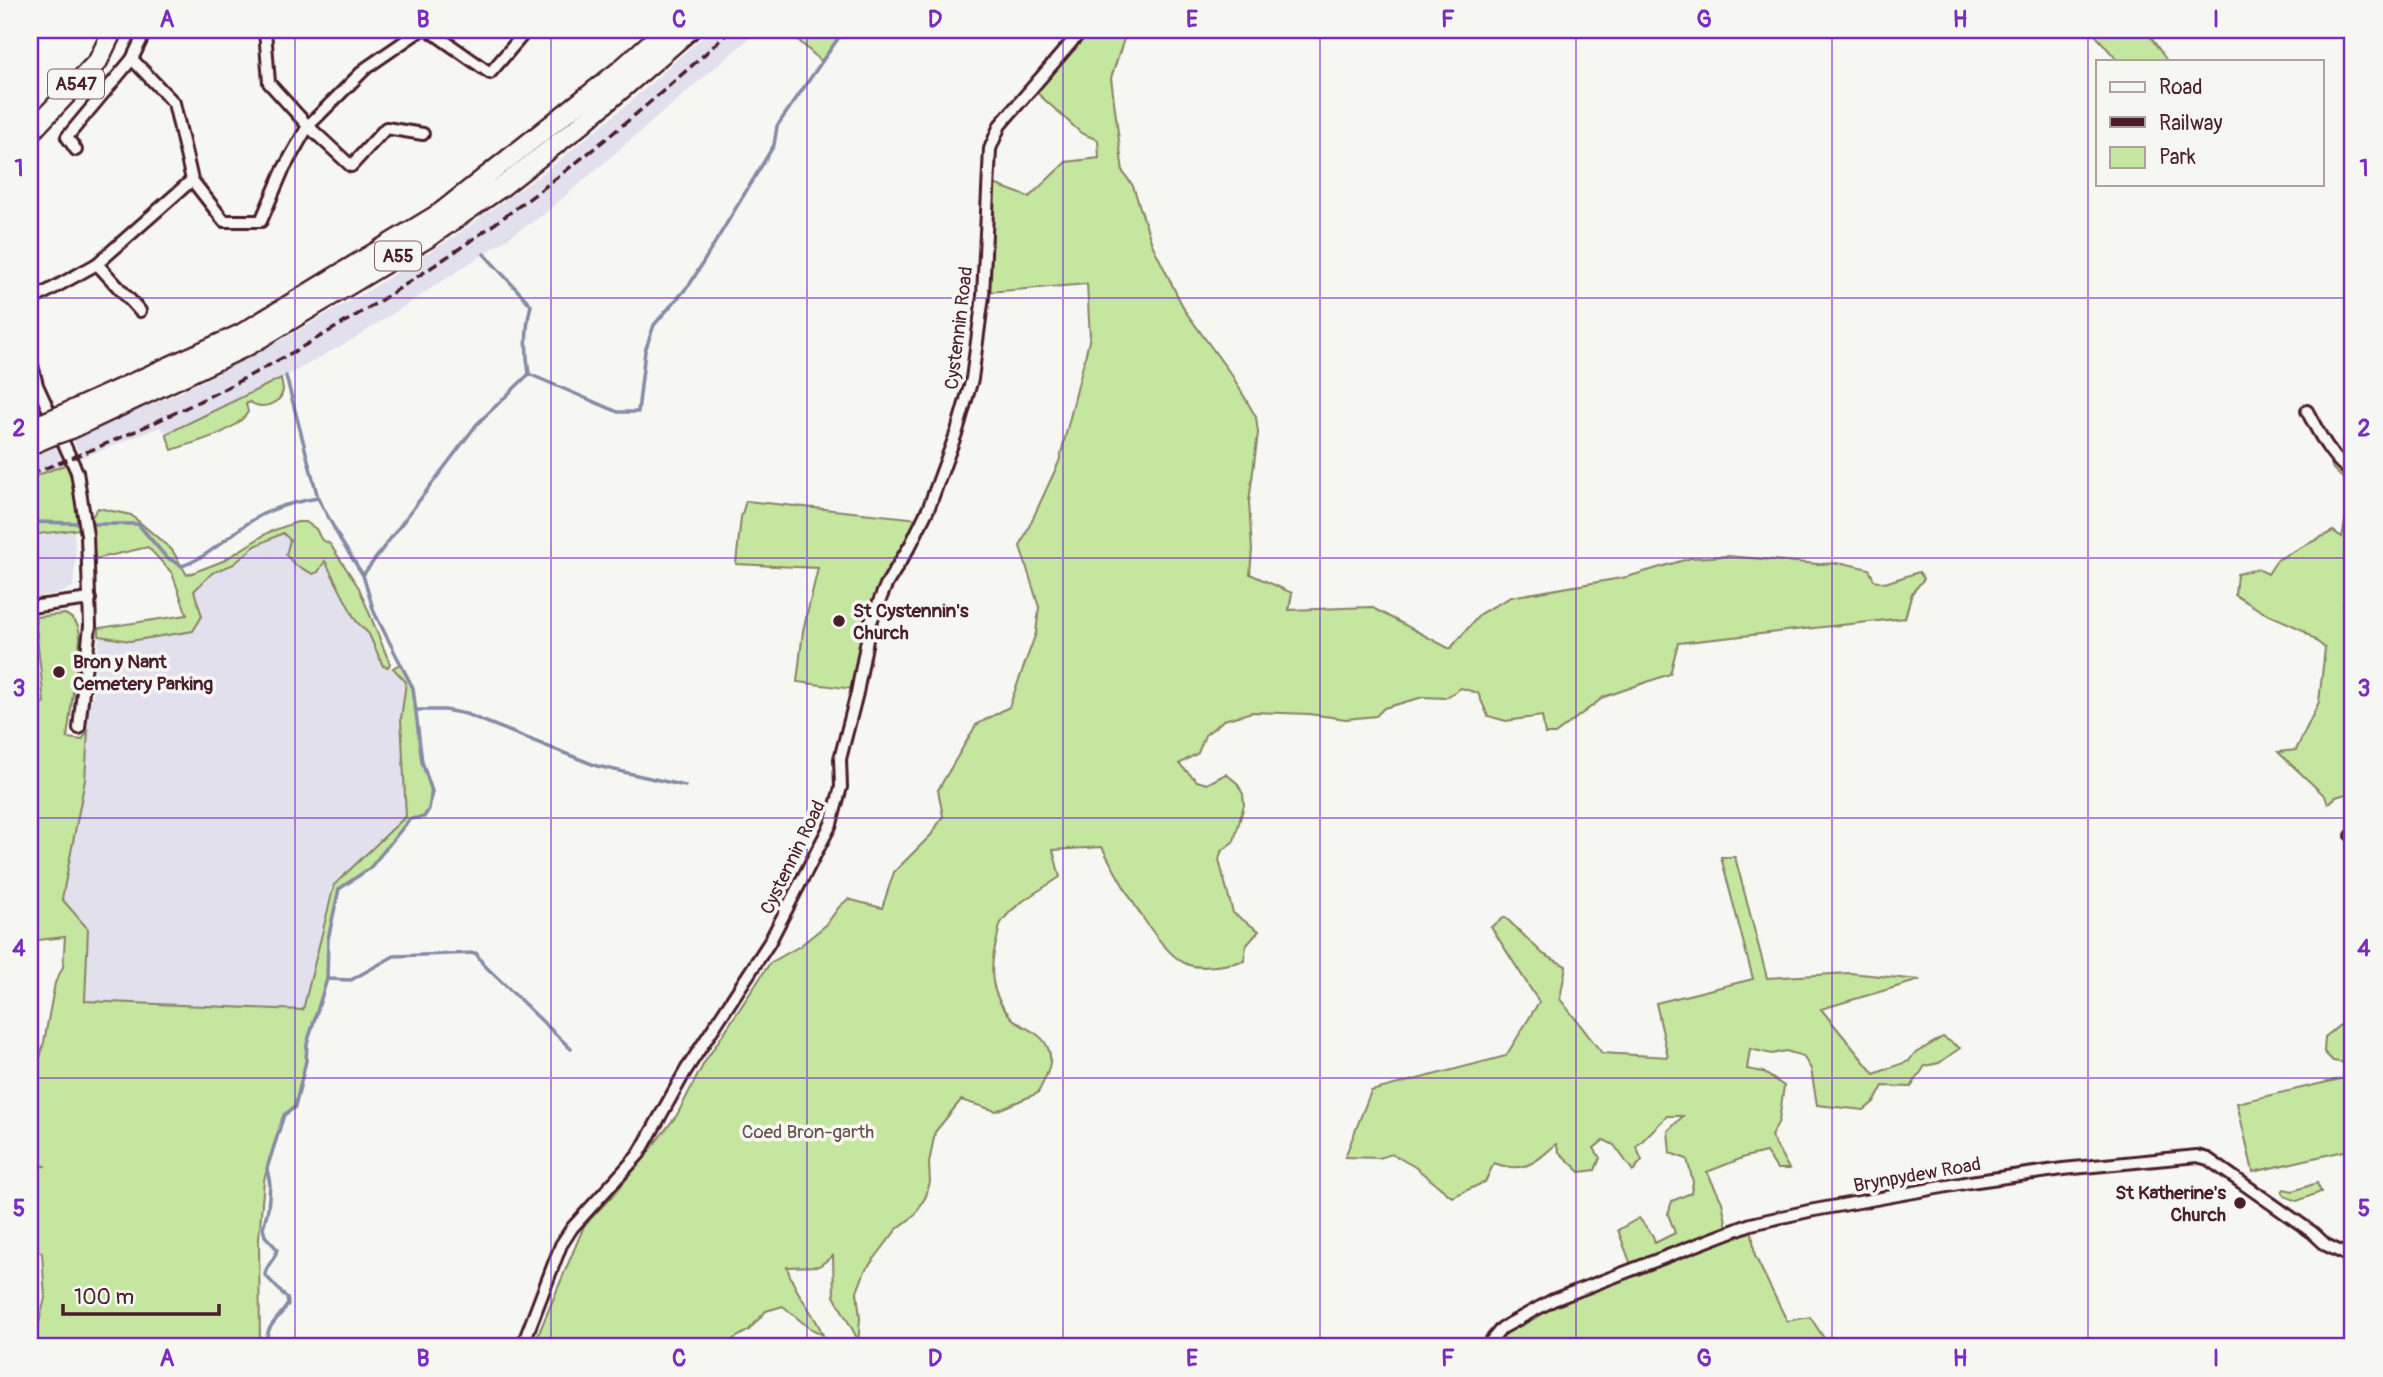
<svg xmlns="http://www.w3.org/2000/svg" width="2383" height="1377" viewBox="0 0 2383 1377" font-family="Pangolin,sans-serif">
  <style>
    .built { fill: #e1e0ec }
    .green { fill: #c4e69f; stroke: #878265; stroke-width: 2 }
    .lines { fill: none; stroke-linecap: round; stroke-linejoin: round }
    .stream { stroke: #858aa5; stroke-width: 3.5 }
    .minor-casing { stroke: #4a1f2b; stroke-width: 16 }
    .primary-casing { stroke: #4a1f2b; stroke-width: 23 }
    .trunk-casing { stroke: #4a1f2b; stroke-width: 23 }
    .minor { stroke: #f6f6f2; stroke-width: 10 }
    .primary { stroke: #f6f6f2; stroke-width: 18 }
    .trunk { stroke: #f6f6f2; stroke-width: 18 }
    .rail { stroke: #4a1f2b; stroke-width: 3.5; stroke-dasharray: 10 5; stroke-linecap: butt }
    .trunk-bridge-casing { stroke: #4a1f2b; stroke-width: 23; stroke-linecap: butt }
    .trunk-bridge { stroke: #f6f6f2; stroke-width: 18 }
    .grid { fill: none; stroke: #7b2cbf; stroke-width: 2; stroke-opacity: 0.55 }
    .poi-dot { fill: #4a1f2b; stroke: #f6f6f2; stroke-width: 2.5 }
    .labels { text-anchor: middle; stroke-width: 7; stroke-linejoin: round; paint-order: stroke }
    .shield { fill: #f6f6f2; stroke: #7e6067; stroke-width: 2 }
    .shield-label { font-size: 18px; font-weight: bold; fill: #4a1f2b }
    .street-label { font-size: 19px; fill: #4a1f2b; stroke: #f6f6f2 }
    .poi-label { font-size: 19px; font-weight: bold; fill: #4a1f2b; stroke: #f6f6f2; text-anchor: start }
    .park-label { font-size: 19px; fill: #685148; stroke: #f6f6f2 }
    .neatline { fill: none; stroke: #7b2cbf; stroke-width: 2.5 }
    .grid-label { font-size: 23px; text-anchor: middle; font-weight: bold; fill: #7b2cbf }
  </style>
  <rect width="100%" height="100%" fill="#f6f6f2"/>
  <filter id="ink" filterUnits="userSpaceOnUse"><feTurbulence type="fractalNoise" baseFrequency=".0143" numOctaves="2"/><feDisplacementMap in="SourceGraphic" scale="14" xChannelSelector="R" yChannelSelector="G"/><feConvolveMatrix kernelMatrix="1 2 1 2 8 2 1 2 1" color-interpolation-filters="sRGB"/></filter>
  <g filter="url(#ink)">
    <g class="built">
      <polygon points="710,30 759,30 543,215 357,337 286,376 166,434 161,427 81,458 72,437 181,392 269,347 366,292 455,236 551,167 628,104"/>
      <polygon points="58,443 67,464 30,478 30,454"/>
      <polygon points="74,530 76,557 73,587 58,594 30,597 30,535"/>
      <polygon points="283,533 291,540 325,561 356,621 369,633 383,666 393,668 406,682 401,719 407,816 331,888 303,1011 84,1001 88,929 51,887 87,697 93,697 99,636 130,641 202,616 194,591 212,573 233,564 255,546"/>
    </g>
    <g class="green">
      <polygon points="787,30 844,30 821,61"/>
      <path d="M 1088,30 L 1127,30 L 1111,78 L 1123,172 L 1133,186 L 1152,244 L 1185,311 L 1233,377 L 1256,417 L 1258,433 L 1249,502 L 1252,550 L 1250,574 L 1292,593 L 1289,610 L 1371,607 L 1450,649 L 1481,613 L 1511,597 L 1627,577 L 1691,558 L 1727,556 L 1818,564 L 1843,563 L 1869,569 L 1874,580 L 1885,583 L 1919,572 L 1924,579 L 1912,593 L 1905,618 L 1678,643 L 1670,674 L 1604,697 L 1555,734 L 1545,734 L 1542,716 L 1506,721 L 1488,716 L 1478,693 L 1461,688 L 1445,698 L 1423,697 L 1384,708 L 1376,716 L 1346,719 L 1309,714 L 1252,712 L 1224,720 L 1205,735 L 1198,753 L 1179,764 L 1197,781 L 1207,784 L 1226,774 L 1237,783 L 1243,794 L 1244,805 L 1234,841 L 1221,852 L 1219,860 L 1233,913 L 1259,931 L 1246,946 L 1244,961 C 1230,964 1203,970 1189,965 C 1159,956 1117,875 1102,847 L 1053,850 L 1060,877 C 1041,890 1014,903 1001,923 C 999,927 998,934 997,939 C 989,968 989,995 1012,1018 C 1024,1030 1041,1031 1048,1048 C 1055,1063 1044,1080 1038,1093 L 996,1111 L 961,1100 L 935,1132 L 929,1163 L 930,1182 L 926,1196 L 915,1215 L 897,1229 L 865,1271 L 857,1292 L 860,1318 L 858,1347 L 856,1336 L 834,1296 L 833,1256 L 819,1266 L 787,1267 C 794,1293 813,1310 823,1335 L 808,1327 L 783,1306 L 766,1311 L 749,1330 L 720,1347 L 533,1347 L 584,1226 L 621,1186 L 677,1115 L 704,1063 L 770,963 L 800,946 L 826,925 L 839,907 L 848,899 L 882,908 L 894,872 L 931,835 L 943,816 L 938,790 L 976,725 L 1009,707 L 1036,633 L 1039,607 L 1020,546 L 1059,462 L 1090,337 L 1087,284 L 988,292 L 991,183 L 1029,197 L 1066,162 L 1099,158 L 1098,140 L 1081,133 L 1035,91 Z"/>
      <polygon points="2091,30 2146,30 2167,61 2118,61"/>
      <path d="M 281,378 C 281,379 283,389 283,390 C 281,405 261,410 250,402 L 246,404 L 248,412 C 234,434 196,441 172,450 L 166,434 Z"/>
      <polygon points="2328,455 2353,473 2353,589 2343,606 2353,613 2353,792 2336,797 2328,804 2325,796 2278,752 2296,750 2319,702 2325,648 2301,629 2263,612 2235,595 2237,574 2258,569 2268,574 2277,560 2333,531 2342,537 2352,487 2333,469"/>
      <polygon points="67,464 76,495 81,529 30,535 30,478"/>
      <polygon points="746,501 920,519 876,591 863,634 853,689 797,682 803,631 818,568 736,564 741,517"/>
      <polygon points="98,508 131,515 172,550 187,575 223,561 269,532 297,522 306,522 316,529 321,539 330,544 359,588 390,664 388,667 383,666 369,634 356,621 325,561 318,572 313,574 295,565 286,555 290,540 283,533 255,546 234,564 212,573 194,591 202,616 193,631 130,641 99,636 99,628 187,615 172,573 148,547 95,559 91,518"/>
      <path d="M 65,614 C 77,620 80,627 80,640 L 67,738 L 82,740 L 88,731 L 85,780 L 62,899 L 88,929 L 85,1001 L 303,1010 L 334,885 L 406,816 L 401,719 L 406,682 L 393,668 L 400,664 L 413,688 L 422,762 L 431,790 L 429,809 L 424,817 L 410,819 L 370,868 L 339,889 L 328,939 L 327,979 L 307,1044 L 306,1061 L 295,1107 L 284,1115 L 264,1180 L 259,1238 L 260,1347 L 33,1347 L 45,1298 L 42,1253 L 30,1246 L 30,1213 L 41,1166 L 46,1166 L 30,1164 L 34,1082 L 44,1042 L 55,983 L 63,967 L 65,937 L 30,941 L 30,704 L 44,703 L 35,617 Z"/>
      <path d="M 1721,857 L 1735,857 L 1767,978 L 1850,973 L 1920,980 L 1821,1009 L 1874,1074 L 1909,1061 L 1914,1054 L 1943,1037 L 1960,1048 L 1939,1063 L 1925,1066 L 1911,1087 L 1883,1086 L 1875,1101 L 1864,1110 L 1817,1105 L 1811,1069 L 1803,1056 L 1786,1051 L 1772,1054 L 1750,1049 L 1747,1069 L 1763,1072 L 1784,1086 L 1779,1121 L 1771,1136 L 1789,1169 L 1777,1169 L 1766,1152 L 1745,1157 L 1707,1172 L 1722,1202 L 1728,1232 L 1751,1224 L 1755,1256 L 1787,1321 L 1810,1317 L 1830,1347 L 1486,1347 L 1502,1328 L 1633,1270 L 1618,1230 L 1639,1218 L 1653,1236 L 1655,1243 L 1675,1233 L 1668,1214 L 1672,1201 L 1691,1193 L 1693,1182 L 1687,1159 L 1670,1153 L 1668,1131 L 1683,1116 L 1667,1116 L 1636,1147 L 1642,1160 L 1633,1171 L 1614,1145 L 1604,1140 L 1594,1148 L 1600,1158 L 1595,1170 L 1580,1172 L 1559,1152 L 1556,1144 C 1535,1163 1524,1174 1494,1163 L 1485,1182 L 1452,1197 L 1415,1167 L 1392,1154 L 1379,1158 L 1345,1157 L 1371,1091 L 1506,1056 L 1539,1002 L 1491,927 L 1505,917 L 1543,954 L 1566,966 L 1560,999 L 1602,1053 L 1668,1057 L 1656,1003 L 1753,979 Z"/>
      <polygon points="2353,1022 2353,1064 2333,1061 2324,1052 2325,1037 2340,1025"/>
      <polygon points="2353,1076 2353,1149 2253,1172 2237,1103"/>
      <polygon points="2317,1183 2321,1192 2297,1201 2284,1196 2282,1192 2284,1189 2293,1191"/>
    </g>
    <g class="lines">
      <g class="stream">
        <path d="M 484,254 L 531,305 C 525,329 525,350 529,374"/>
        <polyline points="286,376 318,498"/>
        <polyline points="30,522 76,523"/>
        <path d="M 94,524 L 138,524 L 166,557 L 182,566 C 211,556 230,533 256,518 C 276,506 296,502 318,498 L 341,541 L 363,575 L 374,612 L 413,688 L 422,762 L 432,791 L 429,809 L 424,817 L 410,819 L 370,868 L 339,889 L 328,939 L 327,979 L 307,1044 L 306,1061 L 295,1107 L 284,1115 L 267,1168 L 270,1185 L 268,1209 L 263,1228 L 265,1236 L 277,1249 C 276,1260 265,1265 265,1275 L 287,1298 L 288,1304 C 279,1319 262,1328 268,1347"/>
        <polyline points="363,575 477,424 529,374 618,412 638,412 645,351 654,325 690,284 774,145 777,126 844,30"/>
        <polyline points="416,710 445,710 466,714 597,766 685,786"/>
        <polyline points="327,979 351,980 394,956 476,953 483,964 571,1049"/>
      </g>
      <defs>
        <g id="minor">
          <polyline points="265,30 269,83 308,126 351,166 386,128 423,134"/>
          <polyline points="429,30 490,73 527,30"/>
          <polyline points="132,59 174,103 192,180 224,221 261,221 283,170 308,126 366,68 421,30"/>
          <polyline points="76,150 67,137 132,59 146,30"/>
          <polyline points="97,264 140,311"/>
          <polyline points="30,301 97,264 192,180"/>
          <polyline points="30,357 37,385 77,472 87,535 90,626 79,728"/>
          <path d="M 2307,411 C 2319,433 2331,459 2353,473"/>
          <polyline points="30,607 90,599"/>
          <polyline points="2352,836 2353,837"/>
          <polyline points="522,1347 561,1245 572,1228 639,1154 686,1070 769,943 831,824 841,787 840,759 857,693 870,624 886,585 911,544 929,507 957,431 972,379 983,296 990,149 1000,125 1082,30"/>
          <polyline points="1486,1347 1502,1328 1553,1300 1751,1224 1809,1211 1970,1182 2063,1169 2197,1156 2208,1159 2312,1232 2326,1245 2353,1258"/>
        </g>
        <polyline id="primary" points="30,133 98,61 113,30"/>
        <g id="trunk">
          <polyline points="64,414 241,334 440,213 619,71 665,30"/>
          <polyline points="30,428 45,422"/>
          <polyline points="71,429 249,345 426,239 503,186 578,127 690,30"/>
          <polyline points="30,445 51,436"/>
        </g>
      </defs>
      <use href="#minor" class="minor-casing"/>
      <use href="#primary" class="primary-casing"/>
      <use href="#trunk" class="trunk-casing"/>
      <use href="#minor" class="minor"/>
      <use href="#primary" class="primary"/>
      <use href="#trunk" class="trunk"/>
      <path class="rail" d="M 30,474 C 291,377 528,219 731,30"/>
      <defs>
        <g id="trunk-bridge">
          <polyline points="45,422 64,414"/>
          <polyline points="51,436 71,429"/>
        </g>
      </defs>
      <use href="#trunk-bridge" class="trunk-bridge-casing"/>
      <use href="#trunk-bridge" class="trunk-bridge"/>
    </g>
  </g>
  <path class="grid" d="M 295,30 L 295,1347M 551,30 L 551,1347M 807,30 L 807,1347M 1063,30 L 1063,1347M 1320,30 L 1320,1347M 1576,30 L 1576,1347M 1832,30 L 1832,1347M 2088,30 L 2088,1347M 30,298 L 2353,298M 30,558 L 2353,558M 30,818 L 2353,818M 30,1078 L 2353,1078"/>
  <g class="poi-dot">
    <circle cx="839" cy="621" r="7"/>
    <circle cx="59" cy="672" r="7"/>
    <circle cx="2240" cy="1203" r="7"/>
  </g>
  <g class="labels">
    <g class="shield">
      <rect x="48" y="69.5" width="56" height="29" rx="5"/>
      <rect x="375" y="241.5" width="46" height="29" rx="5"/>
    </g>
    <g class="shield-label">
      <text x="76" y="90">A547</text>
      <text x="398" y="262">A55</text>
    </g>
    <g class="street-label">
      <text transform="translate(958 328) rotate(-83)" y="7">Cystennin Road</text>
      <text transform="translate(792 857) rotate(-64)" y="7">Cystennin Road</text>
      <text transform="translate(1917 1174) rotate(-10)" y="7">Brynpydew Road</text>
    </g>
    <g class="poi-label">
      <text x="853" y="617">St Cystennin's<tspan x="853" dy="22">Church</tspan></text>
      <text x="73" y="668">Bron y Nant<tspan x="73" dy="22">Cemetery Parking</tspan></text>
      <text x="2226" y="1199" text-anchor="end">St Katherine's<tspan x="2226" dy="22">Church</tspan></text>
    </g>
    <g class="park-label">
      <text x="808" y="1138">Coed Bron-garth</text>
    </g>
  </g>
  <rect width="2383" height="1377" fill="none" stroke="#f6f6f2" stroke-width="77"/>
  <rect x="2096" y="60" width="228" height="126" fill="#f6f6f2" stroke="#b1a0a2" stroke-width="2"/>
  <rect x="2110" y="82" width="35" height="10" fill="#f6f6f2" stroke="#b1a0a2" stroke-width="2"/>
  <text x="2159" y="94" font-size="21" fill="#4a1f2b">Road</text>
  <rect x="2110" y="117" width="35" height="10" fill="#4a1f2b" stroke="#b1a0a2" stroke-width="2"/>
  <text x="2159" y="130" font-size="21" fill="#4a1f2b">Railway</text>
  <rect x="2110" y="147" width="35" height="21" fill="#c4e69f" stroke="#b1a0a2" stroke-width="2"/>
  <text x="2159" y="164" font-size="21" fill="#4a1f2b">Park</text>
  <path d="M63 1304v10h156v-10" fill="none" stroke="#4a1f2b" stroke-width="3.5"/>
  <text x="74" y="1304" font-size="21" fill="#4a1f2b" stroke="#f6f6f2" stroke-width="5" paint-order="stroke">100 m</text>
  <rect x="38" y="38" width="2306" height="1300" class="neatline"/>
  <g class="grid-label">
    <text x="167" y="27">A</text>
    <text x="423" y="27">B</text>
    <text x="679" y="27">C</text>
    <text x="935" y="27">D</text>
    <text x="1192" y="27">E</text>
    <text x="1448" y="27">F</text>
    <text x="1704" y="27">G</text>
    <text x="1960" y="27">H</text>
    <text x="2216" y="27">I</text>
    <text x="19" y="176">1</text>
    <text x="2364" y="176">1</text>
    <text x="19" y="436">2</text>
    <text x="2364" y="436">2</text>
    <text x="19" y="696">3</text>
    <text x="2364" y="696">3</text>
    <text x="19" y="956">4</text>
    <text x="2364" y="956">4</text>
    <text x="19" y="1216">5</text>
    <text x="2364" y="1216">5</text>
    <text x="167" y="1366">A</text>
    <text x="423" y="1366">B</text>
    <text x="679" y="1366">C</text>
    <text x="935" y="1366">D</text>
    <text x="1192" y="1366">E</text>
    <text x="1448" y="1366">F</text>
    <text x="1704" y="1366">G</text>
    <text x="1960" y="1366">H</text>
    <text x="2216" y="1366">I</text>
  </g>
</svg>
